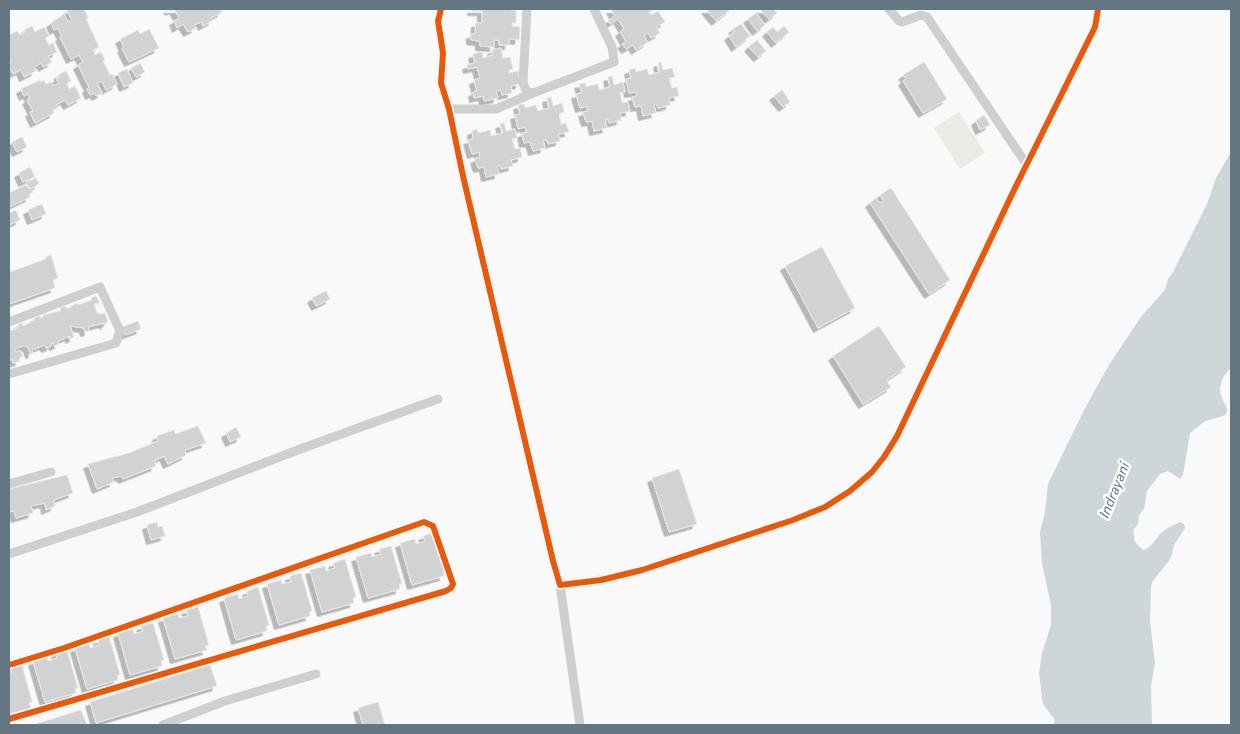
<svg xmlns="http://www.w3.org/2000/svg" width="1240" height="734" viewBox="0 0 1240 734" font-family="Commissioner,sans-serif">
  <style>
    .green { fill: #e8ebe6 }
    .water { fill: #ced6d9 }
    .building { fill: #d0d2d3; stroke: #e8e8e8; filter: url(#shadow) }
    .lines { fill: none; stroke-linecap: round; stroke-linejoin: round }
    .minor { stroke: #cecfd0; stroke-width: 9 }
    .cycleway-casing { stroke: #fff; stroke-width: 9 }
    .cycleway { stroke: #e8590c; stroke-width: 6 }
    .labels { text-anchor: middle; stroke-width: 5; stroke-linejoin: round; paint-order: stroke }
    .water-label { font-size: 14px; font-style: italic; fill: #60757c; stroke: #fff }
  </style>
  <defs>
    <filter id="shadow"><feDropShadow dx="-4.5" dy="4.5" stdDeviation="0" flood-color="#0004"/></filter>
  </defs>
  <rect width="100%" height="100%" fill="#f9f9f9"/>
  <polygon class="green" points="959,112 985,153 960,169 934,128"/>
  <path class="water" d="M 1231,152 L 1231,368 C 1223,375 1217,387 1222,398 C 1225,404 1227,406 1227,413 L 1223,416 L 1205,421 L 1190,433 L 1183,475 L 1180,479 L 1168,471 L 1160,474 L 1147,491 L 1144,509 L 1139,515 L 1138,524 L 1133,530 L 1135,542 L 1143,550 C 1152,548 1155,539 1161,533 C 1167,528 1173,525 1180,522 L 1184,524 L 1185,528 L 1174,545 L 1171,558 L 1152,582 L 1151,588 L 1150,621 L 1155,663 L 1151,686 L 1152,725 L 1053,725 L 1055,720 L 1043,704 L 1039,673 L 1042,653 L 1051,625 L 1051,605 L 1042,564 L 1040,532 L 1045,512 L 1048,484 L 1085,408 L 1109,365 L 1141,317 L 1165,290 L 1168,279 L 1173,272 L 1207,204 L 1216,178 Z"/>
  <g class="building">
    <polygon points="71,9 84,9 88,18 86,19 99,47 93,50 95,55 101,52 105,60 103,61 110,75 112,74 117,84 106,90 102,81 97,83 102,93 96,96 95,93 90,95 87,89 89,87 78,65 83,62 79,55 71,59 60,37 62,36 58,28 54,30 51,23 64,14 68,22 72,20 67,11"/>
    <polygon points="168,9 220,9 222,12 211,18 213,20 203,26 201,22 194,25 196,28 188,32 183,24 177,28 174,21 179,18 174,9 170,11"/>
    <polygon points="472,9 510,9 510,10 516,10 516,23 512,23 512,26 520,27 519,40 509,39 509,45 499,45 499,40 494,40 494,47 480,46 480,41 471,40 471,34 475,34 476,23 482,23 482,11 472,11"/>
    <polygon points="611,9 652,9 653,10 649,12 651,15 658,11 665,22 656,27 660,33 651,38 648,33 644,36 648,42 636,50 633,45 626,49 622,44 626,42 620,32 624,29 618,19 610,24 608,21 615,16"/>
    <polygon points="706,9 731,9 716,21"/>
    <polygon points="760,9 773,9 777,13 769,19"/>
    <polygon points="756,13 765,25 757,31 748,19"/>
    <polygon points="741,24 750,36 736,47 729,36 735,31 733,29"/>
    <polygon points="32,26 35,32 44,27 49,36 45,38 49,45 53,43 57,52 48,56 52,62 43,67 41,63 34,67 36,71 24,77 21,70 13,74 9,66 9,63 11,62 9,56 9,35 17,31 20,35 26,32 24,30"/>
    <polygon points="784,26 789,32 776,43 767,32 773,27 777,32"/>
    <polygon points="149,29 159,48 129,62 122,48 124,47 120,39 138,30 140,34"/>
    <polygon points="757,40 766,51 758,57 749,47"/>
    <polygon points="501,48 503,58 510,57 513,69 509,70 509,73 518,71 520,84 511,86 512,93 502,95 501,90 496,91 498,98 484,101 483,96 474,98 473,92 477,91 474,80 480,78 477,67 468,69 467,65 475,63 473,54 482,52 483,58 493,55 492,50"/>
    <polygon points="661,62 663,70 672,68 675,77 669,78 672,88 677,87 679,96 669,98 670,105 658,108 657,104 654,105 656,113 643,116 641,106 635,107 632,97 637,96 636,92 629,93 626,79 631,78 629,70 635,68 636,72 647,69 649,75 660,72 658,63"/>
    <polygon points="924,62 947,99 923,113 903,81 906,79 903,75"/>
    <polygon points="140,63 145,72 136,77 131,68"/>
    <polygon points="127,69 133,83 124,87 118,73"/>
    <polygon points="66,71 71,81 67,83 69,89 75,86 81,98 68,105 65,100 56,105 58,108 53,110 54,113 35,123 30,112 33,111 27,100 30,98 28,94 24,96 21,89 40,80 41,82 44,80 46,84 51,82 53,86 59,83 56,79 60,77 58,75"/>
    <polygon points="612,76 614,85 623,82 625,92 620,93 622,103 628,102 630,111 620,113 621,120 609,123 608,119 605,119 607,128 594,131 592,121 586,122 583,112 588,111 587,106 580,108 576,94 582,93 579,84 585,83 586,87 598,84 599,90 610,87 608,77"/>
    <polygon points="782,90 790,102 783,107 774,96"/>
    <polygon points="551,97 553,106 562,103 564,112 559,114 561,124 566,123 569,132 558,134 560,141 548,144 547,140 543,140 545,148 533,151 530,142 524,143 522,133 527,132 525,127 518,129 515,115 520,114 518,105 524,104 525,108 536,105 538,111 549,108 547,98"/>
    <polygon points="984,115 990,125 980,130 976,121"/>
    <polygon points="504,123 506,131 515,129 517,138 512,139 515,149 520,148 522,157 511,160 513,166 501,169 500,165 497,166 499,174 486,177 484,167 478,168 475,159 480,157 479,152 472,154 468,140 473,139 472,131 477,129 478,133 490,130 491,136 503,133 500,124"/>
    <polygon points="22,137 27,147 17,152 12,142"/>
    <polygon points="30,167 35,177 23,182 19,173"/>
    <polygon points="36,178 39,184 30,189 26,183"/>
    <polygon points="26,185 33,192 29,194 30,197 9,207 9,193"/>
    <polygon points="891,188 950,280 929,294 870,203 876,198 880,203 884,201 880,195"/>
    <polygon points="42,204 46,214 32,220 28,210"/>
    <polygon points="16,210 20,220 9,225 9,213"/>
    <polygon points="822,247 855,308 818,328 785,266"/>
    <polygon points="51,255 58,278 53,280 55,288 9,304 9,267 10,272 46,259 45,257"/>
    <polygon points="326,291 330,299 316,306 312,298"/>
    <polygon points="96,296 100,303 94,304 95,308 97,313 101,314 105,313 108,322 105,323 106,325 105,325 104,323 88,327 89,331 85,332 84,328 70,326 74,337 70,339 70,336 58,341 59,344 54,346 53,343 51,344 51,346 46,348 44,345 32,350 33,353 30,354 28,347 23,346 15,349 16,352 20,350 23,356 19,358 20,361 13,363 12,359 9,361 9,328 10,327 11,331 18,328 18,325 22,323 23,326 35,320 34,318 39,316 40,318 43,317 43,315 61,311 60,308 66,306 67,309 77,303 78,305 92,300 91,298"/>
    <polygon points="138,321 141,329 125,335 122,327"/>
    <polygon points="879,326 906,367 886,380 891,387 863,404 833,356"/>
    <polygon points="198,426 206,443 185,450 186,455 168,464 164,456 154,461 156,466 123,479 120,476 112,478 114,482 97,489 88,464 129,453 158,441 157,436 174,430 175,434"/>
    <polygon points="236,427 241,437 230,442 226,433"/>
    <polygon points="679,469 697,524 669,532 652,478"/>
    <polygon points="67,475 73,493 54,500 55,506 46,510 45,503 31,506 33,513 16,518 14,511 9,512 9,489"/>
    <polygon points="157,522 158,527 162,526 165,536 151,540 147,525"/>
    <polygon points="431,533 446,570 443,571 444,576 412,585 400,543 415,539 416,544 425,541 423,536"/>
    <polygon points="391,546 402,584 399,584 400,589 368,598 356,557 371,553 372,557 381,554 379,549"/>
    <polygon points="345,559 356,597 353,598 354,603 322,612 310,570 325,566 326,571 335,568 333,563"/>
    <polygon points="301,573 312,611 309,612 310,616 279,625 267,584 281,580 282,584 291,582 290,576"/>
    <polygon points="258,587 269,625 266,626 267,631 236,640 224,598 238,594 239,599 248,596 247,591"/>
    <polygon points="198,607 209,645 205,646 207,650 175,659 163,618 178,614 179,618 188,616 186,610"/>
    <polygon points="153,623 164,660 161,661 162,666 130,675 118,633 133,629 134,634 143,631 141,626"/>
    <polygon points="109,637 120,675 117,675 118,680 87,689 75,648 89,644 90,648 99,645 98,640"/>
    <polygon points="67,650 78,688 75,689 76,693 45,702 33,661 47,657 48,661 57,658 56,653"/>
    <polygon points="22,665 32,702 29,703 31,708 9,714 9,674 12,673 10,668"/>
    <polygon points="210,665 217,686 96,723 90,702"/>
    <polygon points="378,702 385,725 363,725 358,708"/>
    <polygon points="81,710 87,725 32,725"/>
  </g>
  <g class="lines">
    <g class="minor">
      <polyline points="441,9 438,21 443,53 441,83 449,109 463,176 553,561 560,585 601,580 642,570 793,520 825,507 850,491 872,472 884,457 897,436 1014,190 1095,27 1098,9"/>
      <polyline points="527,9 523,82 526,91 533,93 614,62 612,47 594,9"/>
      <polyline points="889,9 899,21 902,22 921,15 927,17 1027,165"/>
      <polyline points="449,109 496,109 533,93"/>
      <polyline points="9,322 100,287 120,331 116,343 9,374"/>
      <polyline points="9,484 51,472"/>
      <polyline points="9,554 137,512 303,448 438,399"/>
      <polyline points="560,585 580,725"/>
      <polyline points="9,665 64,648 424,522 433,526 453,584 451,588 446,591 9,719"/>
      <polyline points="163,725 225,701 316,674"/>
    </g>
    <defs>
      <g id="cycleway">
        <polyline points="441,9 438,21 443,53 441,83 449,109 463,176 553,561 560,585 601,580 642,570 793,520 825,507 850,491 872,472 884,457 897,436 1014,190 1095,27 1098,9"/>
        <polyline points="9,665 64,648 424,522 433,526 453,584 451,588 446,591 9,719"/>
      </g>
    </defs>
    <use href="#cycleway" class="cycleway-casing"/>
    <use href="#cycleway" class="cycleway"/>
  </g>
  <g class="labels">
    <g class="water-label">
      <text transform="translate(1114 490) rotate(-68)" y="5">Indrayani</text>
    </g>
  </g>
  <rect width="1240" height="734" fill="none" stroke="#657683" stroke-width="20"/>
</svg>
